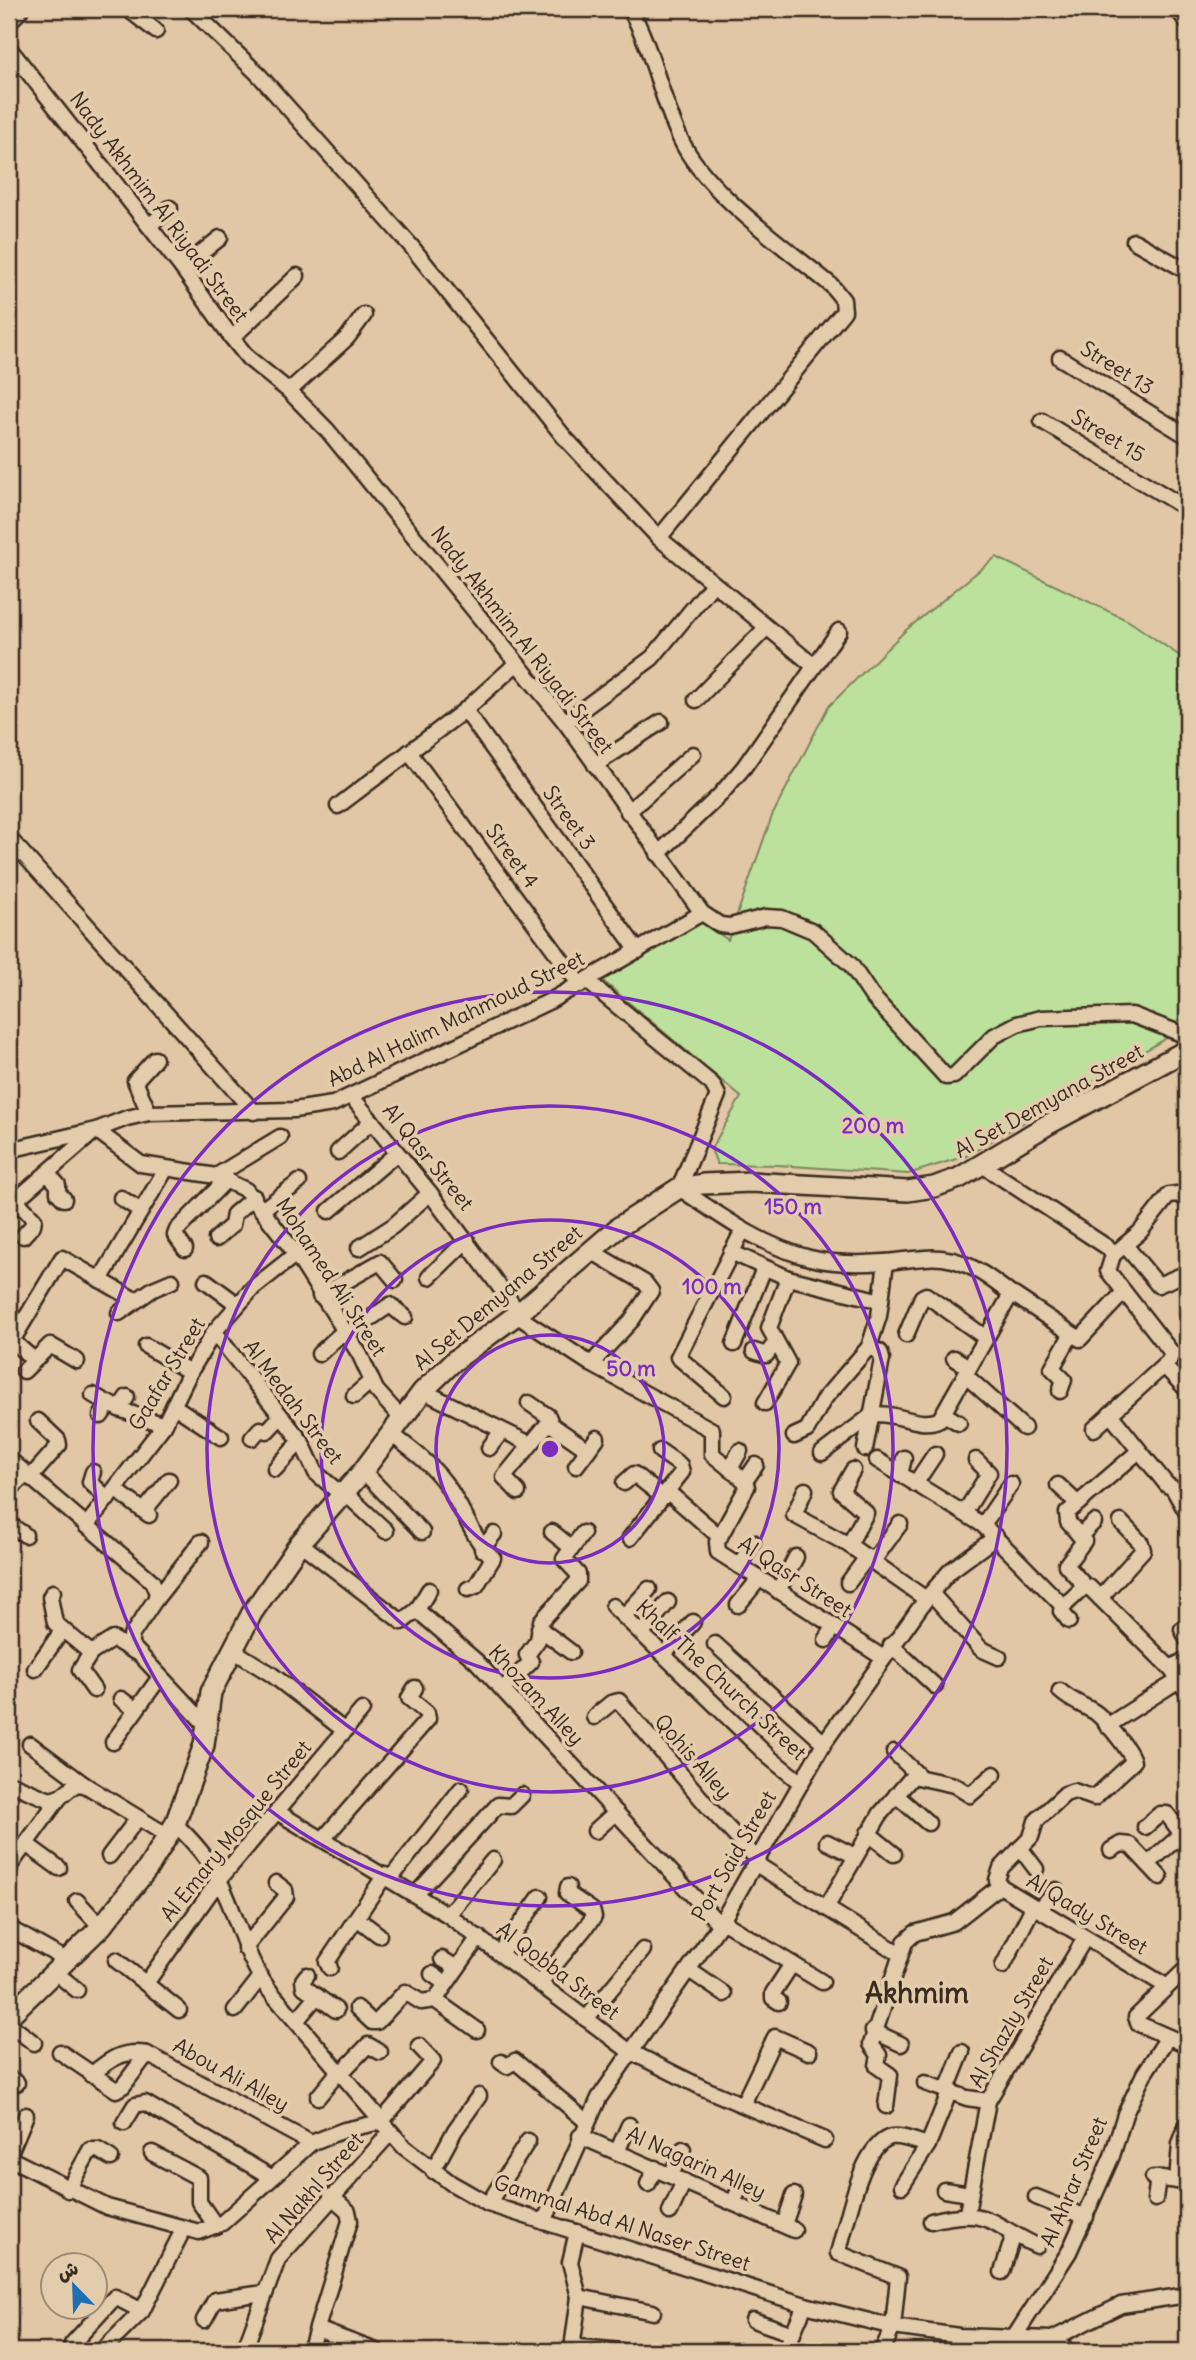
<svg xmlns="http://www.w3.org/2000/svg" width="1196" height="2360" viewBox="0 0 1196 2360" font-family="Delius,'Playpen Sans Arabic',sans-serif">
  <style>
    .green { fill: #bbe19c; stroke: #7b865d; stroke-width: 2 }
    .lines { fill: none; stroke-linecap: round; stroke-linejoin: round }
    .street-casing { stroke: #3b2a1e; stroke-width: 19 }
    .secondary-casing { stroke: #3b2a1e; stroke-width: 24 }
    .primary-casing { stroke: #3b2a1e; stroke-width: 26 }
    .street { stroke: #e2ccac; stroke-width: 14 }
    .secondary { stroke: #e2ccac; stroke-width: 19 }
    .primary { stroke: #e2ccac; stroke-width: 21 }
    .ring { fill: none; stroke: #7b2cbf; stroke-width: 3.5 }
    .labels { text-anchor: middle; stroke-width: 7; stroke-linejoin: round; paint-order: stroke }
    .street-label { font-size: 21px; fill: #3b2a1e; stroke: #e2ccac }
    .district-label { font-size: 28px; font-weight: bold; fill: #3b2a1e; stroke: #e2ccac }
    .centre { fill: #7b2cbf; stroke: #e2ccac; stroke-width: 3.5 }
    .ring-label { font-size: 21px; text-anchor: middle; font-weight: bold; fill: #7b2cbf; stroke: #e2ccac; stroke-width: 7; stroke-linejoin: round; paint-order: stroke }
  </style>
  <rect width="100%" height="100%" fill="#e1c7a6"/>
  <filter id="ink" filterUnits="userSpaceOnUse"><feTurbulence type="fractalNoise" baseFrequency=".0143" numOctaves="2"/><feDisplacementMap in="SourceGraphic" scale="14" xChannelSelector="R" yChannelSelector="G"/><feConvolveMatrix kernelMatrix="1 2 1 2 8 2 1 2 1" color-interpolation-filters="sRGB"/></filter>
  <g filter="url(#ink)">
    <polygon class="green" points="996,557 1129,621 1187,661 1187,1026 966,1156 908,1174 778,1165 717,1164 711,1149 741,1097 602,980 702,922 728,940 772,816 828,707 906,630"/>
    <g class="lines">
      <defs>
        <g id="street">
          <polyline points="128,9 156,31"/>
          <polyline points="191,9 259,75 411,246 565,438 659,538 814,666"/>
          <path d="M 630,9 C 653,50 660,96 680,138 C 705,193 786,247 832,286 L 843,300 L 844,311 L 659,538"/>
          <polyline points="1177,9 1187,22"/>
          <polyline points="9,48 182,268 232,338 248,358 289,391 328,431 565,722 702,913 720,925 730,926 766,917 782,918 813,931 851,965 871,995 946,1077 954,1076 994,1036 1017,1024 1041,1018 1132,1015 1187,1036"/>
          <polyline points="149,226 170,208"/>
          <polyline points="1134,241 1187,271"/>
          <polyline points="182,268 220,238"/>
          <polyline points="232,338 297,276"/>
          <polyline points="1060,358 1187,436"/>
          <polyline points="289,391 347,338 364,315"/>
          <polyline points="1042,421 1187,509"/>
          <polyline points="696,700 766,628"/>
          <polyline points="465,710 638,951"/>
          <polyline points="565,722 652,658 713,584"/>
          <polyline points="409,752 580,985"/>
          <polyline points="595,765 661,722"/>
          <polyline points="338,806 465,710 516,664"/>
          <polyline points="628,812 693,754"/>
          <polyline points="9,838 254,1112"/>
          <polyline points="658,854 720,795 744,767 839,631"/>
          <path d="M 587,981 L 712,1084 L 718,1095 L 679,1188 C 721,1216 761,1246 810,1258 C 834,1264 860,1264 884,1262 C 908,1261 929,1254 953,1260 C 975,1266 994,1281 1012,1295"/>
          <polyline points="352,1097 430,1193 519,1313"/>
          <polyline points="149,1113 135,1081 155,1059"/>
          <polyline points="9,1150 96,1130 127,1118 149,1113 294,1110 333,1104 550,1001 702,913"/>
          <polyline points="338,1152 372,1121"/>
          <polyline points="982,1165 1110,1249 1113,1255 1108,1271 1172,1353 1169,1361 1094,1429"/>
          <polyline points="47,1173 58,1185 58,1193 64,1199"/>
          <polyline points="216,1176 280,1137"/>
          <polyline points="9,1193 34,1219 33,1225 23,1236"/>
          <polyline points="121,1198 141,1211"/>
          <polyline points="16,1200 96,1130 141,1164 216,1176 246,1190 296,1254 360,1355 376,1390 403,1420"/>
          <polyline points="263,1209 299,1182"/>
          <polyline points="329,1211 397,1153"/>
          <polyline points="216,1239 232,1225 234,1214 254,1197"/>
          <polyline points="1125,1245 1158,1285 1187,1273"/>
          <polyline points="359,1248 393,1226 430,1193"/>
          <polyline points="185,1249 175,1235 177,1230 227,1179"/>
          <polyline points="591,1251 645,1283 651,1291 632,1320 591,1364"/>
          <polyline points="731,1252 788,1278 881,1301"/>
          <polyline points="1113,1255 1140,1232 1169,1195 1177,1194 1187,1199"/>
          <polyline points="429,1277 467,1240"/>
          <polyline points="100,1280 166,1169"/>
          <polyline points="206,1281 237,1304"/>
          <polyline points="320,1296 380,1262 395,1280"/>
          <polyline points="119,1313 153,1289 172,1281"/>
          <polyline points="516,1315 591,1364 712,1430 712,1454 745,1481 747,1487 717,1542 718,1552 882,1657"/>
          <polyline points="214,1332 301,1441 316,1473 342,1495"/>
          <polyline points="346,1335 390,1305 405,1317"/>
          <polyline points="906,1335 922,1297 926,1295 986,1338"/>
          <polyline points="9,1338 34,1360"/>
          <polyline points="12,1341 62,1258 135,1300"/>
          <polyline points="734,1344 764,1268"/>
          <polyline points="146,1346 190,1372"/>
          <polyline points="754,1351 766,1355 776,1342"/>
          <polyline points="319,1354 343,1332"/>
          <polyline points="954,1358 969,1367"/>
          <polyline points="1164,1366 1187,1390"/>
          <polyline points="24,1371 50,1345 77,1361"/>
          <polyline points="965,1375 1024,1428"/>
          <polyline points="423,1391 530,1444"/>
          <polyline points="1060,1391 1064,1380 1052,1368 1071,1335"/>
          <polyline points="93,1395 119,1409 164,1425"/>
          <polyline points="354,1396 371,1381"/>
          <polyline points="724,1396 678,1357 743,1230"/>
          <polyline points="765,1403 788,1363 769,1328 788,1278"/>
          <polyline points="174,1406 221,1437"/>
          <polyline points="119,1409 127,1397"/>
          <polyline points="944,1414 959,1423"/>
          <polyline points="1110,1414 1167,1485 1187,1495"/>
          <polyline points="101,1416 109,1404"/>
          <polyline points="549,1423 588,1450"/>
          <path d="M 391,1434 C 414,1451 435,1467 450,1490 C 465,1513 473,1539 493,1558 L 476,1586 L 468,1589"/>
          <polyline points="794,1436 807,1430 824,1399 869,1347 879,1316 886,1262"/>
          <polyline points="252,1438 260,1429 267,1431 281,1416"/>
          <polyline points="489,1448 502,1431"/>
          <polyline points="865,1449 882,1359 880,1352 869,1347"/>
          <path d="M 822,1453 L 872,1415 C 894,1410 921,1430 940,1419 L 1010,1296 L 1014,1295 L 1080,1339 L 1124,1292"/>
          <polyline points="9,1459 152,1581 157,1593 155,1600 131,1636 131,1645 206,1725"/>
          <polyline points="877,1460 983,1525 1060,1603 1066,1604 1083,1588 1089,1587 1170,1668 1187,1692"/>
          <polyline points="576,1466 597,1438"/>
          <polyline points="275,1469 301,1441"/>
          <polyline points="730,1469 740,1451"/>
          <polyline points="363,1471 422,1532"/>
          <polyline points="93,1472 90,1482 108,1499"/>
          <polyline points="900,1475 904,1458"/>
          <polyline points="30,1478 59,1445 58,1440 38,1421"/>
          <polyline points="745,1481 756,1465"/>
          <polyline points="624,1483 634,1474 663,1497"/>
          <polyline points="915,1484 935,1454"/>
          <polyline points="1058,1485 1076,1502"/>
          <polyline points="9,1490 26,1475"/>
          <polyline points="116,1490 149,1515"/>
          <polyline points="805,1490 794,1515 849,1545 926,1599"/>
          <polyline points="1174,1490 1187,1513"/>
          <polyline points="344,1492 386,1531"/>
          <polyline points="518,1492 504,1477 550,1421 548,1416 529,1403"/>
          <polyline points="668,1492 720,1537"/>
          <polyline points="144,1511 169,1480"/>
          <polyline points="965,1512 989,1473 976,1460"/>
          <polyline points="9,1524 25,1535"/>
          <polyline points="983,1525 1011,1484"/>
          <polyline points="86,1526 164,1425 190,1372 214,1332 253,1288 296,1254"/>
          <polyline points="552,1532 572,1548"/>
          <polyline points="1081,1535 1094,1522"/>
          <polyline points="630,1538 682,1472 680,1465 660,1451"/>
          <polyline points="300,1543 402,1622 417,1610 476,1661 720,1925"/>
          <polyline points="849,1545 866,1513 841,1491 853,1470"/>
          <polyline points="482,1549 494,1534"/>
          <polyline points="873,1561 900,1524"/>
          <polyline points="739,1566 753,1542"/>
          <polyline points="848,1583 867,1557"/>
          <polyline points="1086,1587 1066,1565 1084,1541 1068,1522 1067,1513 1139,1451"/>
          <polyline points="778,1591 796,1557"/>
          <polyline points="53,1592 50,1597 55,1623 91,1653 113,1639 135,1652"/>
          <polyline points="931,1593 981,1649 999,1657"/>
          <polyline points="1100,1598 1143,1550 1141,1543 1121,1522"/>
          <polyline points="155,1600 201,1542"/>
          <polyline points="738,1605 759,1579"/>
          <polyline points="1063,1605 1061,1611 1069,1621"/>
          <polyline points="613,1606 769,1757 801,1783"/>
          <polyline points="417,1610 429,1590"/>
          <polyline points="624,1616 649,1589"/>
          <polyline points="539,1628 571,1652"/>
          <polyline points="1182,1629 1187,1639"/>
          <polyline points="642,1633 668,1602"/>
          <polyline points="826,1640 834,1627"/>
          <polyline points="715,1644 824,1743"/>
          <polyline points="891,1645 935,1686"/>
          <polyline points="231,1649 271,1674 345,1731"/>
          <polyline points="91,1653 80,1670 94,1690"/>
          <polyline points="664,1654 693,1622"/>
          <polyline points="1170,1668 1187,1659"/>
          <polyline points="35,1669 62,1631"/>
          <polyline points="503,1689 531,1662 527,1655 538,1640 541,1621 578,1581 578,1574 564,1559 583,1533"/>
          <path d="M 1060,1691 C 1071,1701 1081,1704 1093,1711 C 1102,1716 1133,1753 1133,1762 L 1094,1798 L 1074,1791 L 1065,1794 L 1036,1821 L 1031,1837 L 1001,1868 L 997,1880 L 1000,1886 L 1166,1986"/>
          <polyline points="121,1699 136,1710"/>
          <polyline points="594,1717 611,1703 619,1701 710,1809 758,1860"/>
          <polyline points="1107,1726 1179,1680"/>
          <polyline points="113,1742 160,1677"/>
          <polyline points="30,1744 85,1785"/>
          <polyline points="894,1752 918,1775"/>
          <polyline points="9,1783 50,1800 60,1797 76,1784 85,1785 168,1836"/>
          <polyline points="896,1795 928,1823"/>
          <polyline points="277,1812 448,1915 629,2051 703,2088 825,2140"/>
          <path d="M 175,1824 C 192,1840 208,1857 218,1878 C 238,1916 244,1957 270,1991 L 404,2147 L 451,2183 L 488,2204 L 805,2305 L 893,2327 L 959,2336 L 1052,2339 L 1121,2305 L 1187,2295"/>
          <polyline points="1145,1827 1160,1814 1167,1814 1187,1841"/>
          <polyline points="595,1831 616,1812"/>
          <polyline points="868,1833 894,1854"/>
          <polyline points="324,1838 428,1719 427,1713 409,1698 415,1688"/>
          <polyline points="827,1842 855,1856"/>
          <polyline points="26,1844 59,1868"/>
          <polyline points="1020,1848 1036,1869"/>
          <polyline points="1111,1850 1121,1844 1130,1845 1160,1877"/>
          <polyline points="109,1856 138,1818"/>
          <polyline points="756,1864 900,1954"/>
          <polyline points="1148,1864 1182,1834"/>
          <polyline points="9,1867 60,1797"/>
          <polyline points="391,1878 461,1789"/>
          <polyline points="416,1894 498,1805 511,1806 522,1795"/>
          <polyline points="77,1901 101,1927"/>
          <polyline points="826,1908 881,1813 913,1776 954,1785 970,1795 994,1774"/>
          <polyline points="1039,1910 1056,1890"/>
          <polyline points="448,1915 493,1860"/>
          <polyline points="358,1919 379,1935"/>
          <polyline points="722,1921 822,1982"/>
          <polyline points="9,1928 68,1961"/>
          <polyline points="245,1948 286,1897 285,1890 276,1883"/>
          <polyline points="501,1952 540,1897"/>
          <polyline points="442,1959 457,1968"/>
          <polyline points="116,1960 179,2010"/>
          <polyline points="1003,1966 1033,1907"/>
          <polyline points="330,1968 327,1962 385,1875"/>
          <polyline points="1187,1968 1136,2017 1139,2024 1187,2045"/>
          <polyline points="689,1970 724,1994"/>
          <polyline points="56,1973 77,1990"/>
          <polyline points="432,1974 446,1984"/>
          <polyline points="307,1975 303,1980 304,1987 336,2010"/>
          <polyline points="147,1982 219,1880 362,1710"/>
          <polyline points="540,1983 594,1917 592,1910 567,1893 568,1887"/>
          <polyline points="435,2000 479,1937"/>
          <polyline points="779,2002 773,1998 773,1993 792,1964"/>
          <polyline points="357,2008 372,2022 377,2022 405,1992 421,2002 435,2000 477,2030"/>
          <polyline points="235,2010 260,1978"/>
          <polyline points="586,2019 643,1950"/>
          <polyline points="297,2020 317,1996"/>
          <polyline points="9,2024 34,2043"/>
          <polyline points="873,2031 901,2044"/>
          <polyline points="60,2052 116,2090 123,2086 147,2054"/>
          <polyline points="501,2062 507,2066 515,2061 587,2122"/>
          <polyline points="342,2072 368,2045 380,2052"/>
          <path d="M 91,2075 C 110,2059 122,2050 147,2054 L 311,2143"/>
          <polyline points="9,2078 17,2083"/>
          <polyline points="925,2083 967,2098 988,2101"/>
          <polyline points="946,2092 962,2052"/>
          <polyline points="318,2097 340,2070"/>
          <polyline points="743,2104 775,2037 809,2052"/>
          <polyline points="886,2106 890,2075 877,2066 879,2055 871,2044 905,1942 915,1933 954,1922 1000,1886"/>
          <polyline points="124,2123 135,2105 145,2103 271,2177"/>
          <polyline points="580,2136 794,2230"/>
          <polyline points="617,2152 629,2125"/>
          <polyline points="152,2153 199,2178 199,2202 216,2226"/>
          <polyline points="9,2155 26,2115"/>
          <polyline points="9,2158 107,2207 199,2232 222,2223 311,2143 344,2130 381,2122 433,2061 419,2046"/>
          <polyline points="433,2171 455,2130 479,2096"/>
          <polyline points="671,2175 683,2149"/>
          <polyline points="1153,2178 1187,2182"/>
          <polyline points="1177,2181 1180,2144 1187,2124"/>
          <polyline points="648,2184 655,2168"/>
          <polyline points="902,2186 928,2145 949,2093"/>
          <polyline points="68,2190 90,2150 98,2150 111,2158"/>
          <polyline points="944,2190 970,2194"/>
          <polyline points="1036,2197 1086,2217"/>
          <polyline points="1155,2199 1158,2178"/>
          <polyline points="733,2203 742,2183"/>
          <polyline points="488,2204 528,2141"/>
          <polyline points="670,2212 684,2181"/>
          <polyline points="967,2213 988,2101 1085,1938"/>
          <path d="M 931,2221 C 990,2207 988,2223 1037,2246"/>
          <polyline points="544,2222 599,2098 722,1921 824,1743 926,1599 950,1571 996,1537"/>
          <polyline points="784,2225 794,2195"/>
          <polyline points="577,2232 570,2262 579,2297 573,2341 578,2347 622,2351"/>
          <polyline points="1002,2272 1014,2234"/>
          <polyline points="579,2297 653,2312"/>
          <polyline points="204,2320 215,2300 264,2293"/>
          <polyline points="753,2320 793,2334"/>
          <polyline points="317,2329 376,2351"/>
          <polyline points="1013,2339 1069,2252 1112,2156 1125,2114 1144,2074 1168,2037"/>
          <polyline points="1052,2339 1069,2351"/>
          <polyline points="72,2344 115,2297 142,2311"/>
          <polyline points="104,2349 142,2311 184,2228"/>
          <polyline points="244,2351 278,2259 390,2133"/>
          <polyline points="310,2351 350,2221 348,2211 331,2196"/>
          <polyline points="785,2351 805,2305"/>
          <path d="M 882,2351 L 893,2327 L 898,2277 L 838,2253 C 847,2225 860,2145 891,2137 C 901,2135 917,2142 928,2145"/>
        </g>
        <polyline id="secondary" points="9,2016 101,1927 148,1868 175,1824 204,1745 211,1692 252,1613 300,1543 363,1471 423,1391 454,1361 519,1313 619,1227 679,1188 703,1184 751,1182 908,1191 934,1187 959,1178 1047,1125 1187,1050"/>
        <polyline id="primary" points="9,17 17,9"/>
      </defs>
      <use href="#street" class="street-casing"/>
      <use href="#secondary" class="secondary-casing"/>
      <use href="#primary" class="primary-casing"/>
      <use href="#street" class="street"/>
      <use href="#secondary" class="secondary"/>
      <use href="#primary" class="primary"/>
    </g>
  </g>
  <g class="ring">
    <circle cx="550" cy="1449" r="114"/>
    <circle cx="550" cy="1449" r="229"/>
    <circle cx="550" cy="1449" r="343"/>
    <circle cx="550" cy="1449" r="457"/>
  </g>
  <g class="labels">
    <g class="street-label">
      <text transform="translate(159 207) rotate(53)" y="7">Nady Akhmim Al Riyadi Street</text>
      <text transform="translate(1117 368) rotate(32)" y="7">Street 13</text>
      <text transform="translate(1108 436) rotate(31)" y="7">Street 15</text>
      <text transform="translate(522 640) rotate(52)" y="7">Nady Akhmim Al Riyadi Street</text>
      <text transform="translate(569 818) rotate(54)" y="7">Street 3</text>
      <text transform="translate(512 856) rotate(54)" y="7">Street 4</text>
      <text transform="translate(456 1019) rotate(-26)" y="7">Abd Al Halim Mahmoud Street</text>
      <text transform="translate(1049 1101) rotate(-29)" y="7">Al Set Demyana Street</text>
      <text transform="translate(428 1157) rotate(51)" y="7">Al Qasr Street</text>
      <text transform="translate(331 1277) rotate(57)" y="7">Mohamed Ali Street</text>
      <text transform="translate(498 1298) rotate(-40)" y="7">Al Set Demyana Street</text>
      <text transform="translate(167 1374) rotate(-59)" y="7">Gaafar Street</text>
      <text transform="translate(293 1402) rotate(53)" y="7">Al Medah Street</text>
      <text transform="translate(795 1577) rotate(33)" y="7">Al Qasr Street</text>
      <text transform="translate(721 1680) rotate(43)" y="7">Khalf The Church Street</text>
      <text transform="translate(536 1695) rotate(47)" y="7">Khozam Alley</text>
      <text transform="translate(693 1757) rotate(49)" y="7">Qohis Alley</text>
      <text transform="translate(236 1831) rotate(-51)" y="7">Al Emary Mosque Street</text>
      <text transform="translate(734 1856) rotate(-60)" y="7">Port Said Street</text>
      <text transform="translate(1087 1914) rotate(31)" y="7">Al Qady Street</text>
      <text transform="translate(558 1971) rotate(37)" y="7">Al Qobba Street</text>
      <text transform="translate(1011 2022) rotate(-60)" y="7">Al Shazly Street</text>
      <text transform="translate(231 2075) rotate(29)" y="7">Abou Ali Alley</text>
      <text transform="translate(696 2163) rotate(24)" y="7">Al Nagarin Alley</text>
      <text transform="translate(1074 2182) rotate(-67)" y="7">Al Ahrar Street</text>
      <text transform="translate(314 2188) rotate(-49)" y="7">Al Nakhl Street</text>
      <text transform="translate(622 2223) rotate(18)" y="7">Gammal Abd Al Naser Street</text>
    </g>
    <g class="district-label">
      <text x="917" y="2003">Akhmim</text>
    </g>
  </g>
  <circle cx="550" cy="1449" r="10" class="centre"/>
  <g class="ring-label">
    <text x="873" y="1133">200 m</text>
    <text x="793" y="1214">150 m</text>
    <text x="712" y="1294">100 m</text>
    <text x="631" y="1376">50 m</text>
  </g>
  <rect width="1196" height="2360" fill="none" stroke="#e2ccac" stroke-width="35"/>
  <rect x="18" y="18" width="1161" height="2325" fill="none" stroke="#3b2a1e" stroke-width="2.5" filter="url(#ink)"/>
  <g transform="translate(74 2286) rotate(337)"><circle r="33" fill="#e2ccac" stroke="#9f8b73" stroke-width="2"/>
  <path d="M0-5L12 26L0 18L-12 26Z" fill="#1f6fb2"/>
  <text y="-10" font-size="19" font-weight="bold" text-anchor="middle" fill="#3b2a1e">ش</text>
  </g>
</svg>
